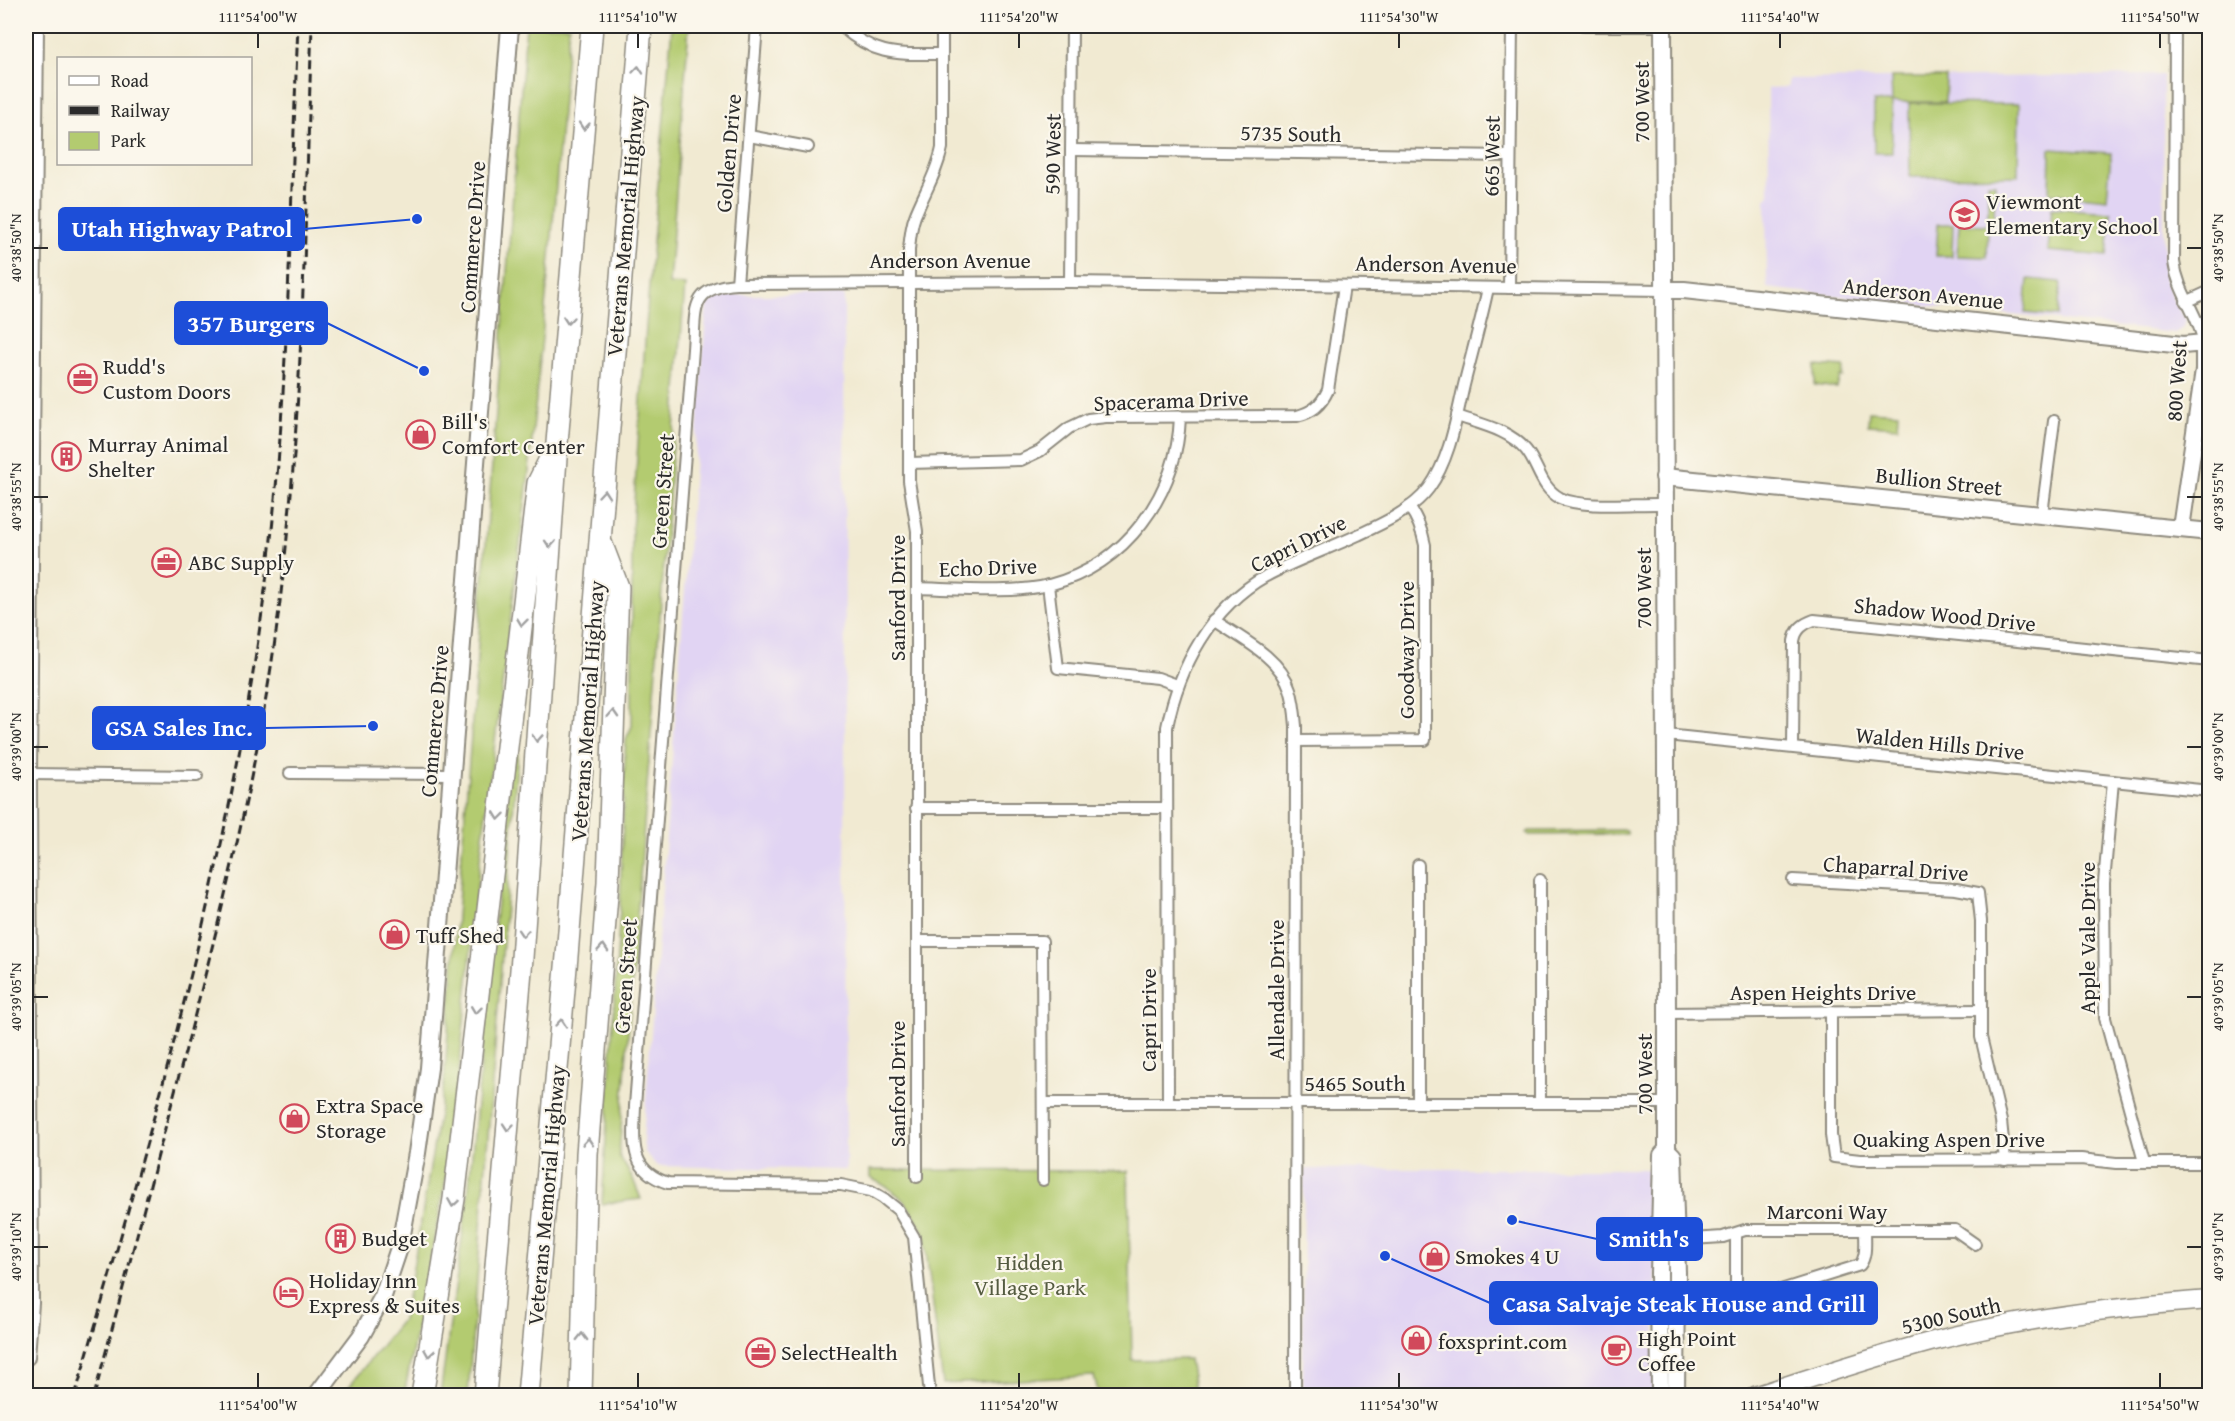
<svg xmlns="http://www.w3.org/2000/svg" width="2235" height="1421" viewBox="0 0 2235 1421" font-family="'Gentium Book Plus',serif">
  <style>
    .built { fill: #e1d4f3 }
    .green { fill: #b3cb70; stroke: #6f7b4e; stroke-width: 1.5 }
    .lines { fill: none; stroke-linecap: round; stroke-linejoin: round }
    .street-casing { stroke: #8e8a7e; stroke-width: 14 }
    .secondary-casing { stroke: #8e8a7e; stroke-width: 20 }
    .primary-casing { stroke: #8e8a7e; stroke-width: 21 }
    .highway-casing { stroke: #8e8a7e; stroke-width: 24 }
    .street { stroke: #fff; stroke-width: 10 }
    .secondary { stroke: #fff; stroke-width: 16 }
    .primary { stroke: #fff; stroke-width: 18 }
    .highway { stroke: #fff; stroke-width: 21 }
    .rail { stroke: #2b2b2b; stroke-width: 3; stroke-dasharray: 9 4.5; stroke-linecap: butt }
    .oneway { stroke: #a0a0a0 }
    .ticks { fill: none; stroke: #2b2b2b; stroke-width: 2 }
    .labels { text-anchor: middle; stroke-width: 4.5; stroke-linejoin: round; paint-order: stroke }
    .street-label { font-size: 22px; fill: #2b2b2b; stroke: #fbf7ec }
    .poi-label { font-size: 22px; fill: #2b2b2b; stroke: #fbf7ec; text-anchor: start }
    .park-label { font-size: 22px; fill: #545b40; stroke: #fbf7ec }
    .leader { fill: none; stroke: #1d4ed8; stroke-width: 2 }
    .callout-dot { fill: #1d4ed8; stroke: #fbf7ec; stroke-width: 2 }
    .callout { fill: #1d4ed8; stroke: #1d4ed8; stroke-width: 2 }
    .callout-label { font-size: 24px; text-anchor: middle; font-weight: bold; fill: #fff }
    .neatline { fill: none; stroke: #2b2b2b; stroke-width: 2 }
    .ticks-label { font-size: 15px; text-anchor: middle; fill: #2b2b2b }
  </style>
  <rect width="100%" height="100%" fill="#fbf7ec"/>
  <filter id="ink" filterUnits="userSpaceOnUse"><feTurbulence type="fractalNoise" baseFrequency=".0167" numOctaves="2"/><feDisplacementMap in="SourceGraphic" scale="12" xChannelSelector="R" yChannelSelector="G"/><feConvolveMatrix kernelMatrix="1 2 1 2 8 2 1 2 1" color-interpolation-filters="sRGB"/></filter>
  <filter id="wash" filterUnits="userSpaceOnUse"><feTurbulence type="fractalNoise" baseFrequency=".008" numOctaves="4" result="noise"/><feDisplacementMap in="SourceGraphic" scale="24" xChannelSelector="R" yChannelSelector="G"/><feGaussianBlur stdDeviation="1.35" result="paint"/><feColorMatrix in="noise" values="0 0 0 0 0 0 0 0 0 0 0 0 0 0 0 0 0 1.4 0 .05"/><feComposite in="paint" operator="in"/></filter>
  <g filter="url(#wash)">
    <rect width="100%" height="100%" fill="#f1ead2"/>
    <g class="built">
      <polygon points="2163,75 2164,277 2175,304 2186,319 2184,327 2175,333 1767,288 1766,199 1769,196 1768,88 1788,87 1788,79"/>
      <polygon points="716,295 844,295 846,1170 657,1166 645,1152 643,1140 707,302"/>
      <polygon points="1304,1169 1657,1169 1655,1395 1303,1396"/>
    </g>
    <g class="green">
      <polygon points="526,26 569,26 551,247 528,480 479,868 451,1153 404,1395 341,1396 402,1320 412,1274 444,1084"/>
      <polygon points="672,26 689,26 669,284 685,285 619,1155 633,1179 641,1199 602,1204 620,907 625,754 626,739 632,726 632,531 648,298"/>
      <polygon points="1891,77 1946,77 1945,102 1892,102 1892,153 1874,153 1874,102 1892,102"/>
      <polygon points="1909,103 2019,104 2018,176 1910,177"/>
      <polygon points="2050,149 2111,153 2107,199 2049,193"/>
      <polygon points="1988,183 1995,183 1994,220 1988,220"/>
      <polygon points="2052,208 2111,212 2107,256 2048,251"/>
      <polygon points="1938,224 1953,224 1952,256 1936,256"/>
      <polygon points="1959,224 1988,225 1987,257 1957,256"/>
      <polygon points="2028,279 2061,282 2058,316 2025,313"/>
      <polygon points="1815,365 1844,367 1843,377 1840,377 1837,388 1815,385"/>
      <polygon points="1869,411 1899,413 1898,427 1868,425"/>
      <polygon points="512,750 518,750 468,1395 440,1396 468,1195"/>
      <polygon points="1623,830 1627,831 1627,834 1529,835 1527,833 1529,831"/>
      <path d="M 870,1170 L 1128,1171 L 1132,1360 L 1189,1359 L 1195,1395 L 1099,1395 L 1094,1376 L 943,1384 L 924,1234 C 910,1204 900,1192 870,1178 Z"/>
    </g>
  </g>
  <g filter="url(#ink)">
    <g class="lines">
      <defs>
        <g id="street">
          <path d="M 841,26 C 876,57 897,54 942,54"/>
          <polyline points="1585,26 1663,26"/>
          <path d="M 2175,26 L 2174,262 C 2178,293 2198,313 2204,343"/>
          <polyline points="749,136 808,147"/>
          <polyline points="1071,150 1510,156"/>
          <polyline points="1070,282 1072,26"/>
          <polyline points="737,284 757,26"/>
          <polyline points="1509,288 1512,26"/>
          <polyline points="2186,302 2210,291"/>
          <path d="M 1457,416 C 1480,424 1510,430 1526,450 C 1539,466 1540,487 1560,498 C 1582,509 1637,503 1665,504"/>
          <path d="M 909,463 L 1021,460 L 1040,451 L 1069,428 L 1088,419 L 1106,417 L 1297,416 C 1313,412 1321,405 1328,390 L 1344,286"/>
          <polyline points="2042,514 2054,421"/>
          <polyline points="1048,585 1058,668 1158,678 1177,685"/>
          <path d="M 917,588 C 955,589 1013,594 1049,585 C 1126,565 1177,495 1180,417"/>
          <path d="M 1214,620 C 1240,638 1280,657 1290,689 C 1294,701 1295,714 1296,726 L 1295,1396"/>
          <polyline points="1666,735 2210,791"/>
          <path d="M 1296,741 L 1425,740 L 1425,545 C 1422,530 1418,519 1409,507"/>
          <path d="M 1793,747 L 1794,641 C 1796,629 1803,624 1814,620 L 2210,661"/>
          <polyline points="290,773 452,774"/>
          <polyline points="28,774 197,776"/>
          <polyline points="2113,781 2104,883 2105,1018 2144,1162"/>
          <polyline points="916,808 1167,808"/>
          <polyline points="1418,865 1418,1103"/>
          <polyline points="1540,880 1540,1103"/>
          <polyline points="1793,880 1956,889 1978,893 1981,921 1981,1037 2001,1121 2005,1160"/>
          <polyline points="917,941 1042,941 1043,1180"/>
          <polyline points="1831,1011 1831,1135 1834,1157 1860,1160 2081,1159 2116,1163 2210,1163"/>
          <polyline points="1667,1013 1980,1010"/>
          <polyline points="1043,1103 1667,1103"/>
          <path d="M 1168,1103 L 1167,727 C 1179,667 1211,607 1266,576 C 1296,560 1328,549 1358,535 C 1382,524 1413,510 1429,488 C 1450,459 1456,419 1464,385 C 1472,353 1481,321 1488,288"/>
          <path d="M 917,1177 L 917,531 L 909,481 L 909,250 C 910,238 911,226 915,216 C 924,193 937,173 942,148 L 942,26"/>
          <polyline points="1676,1240 1723,1237 1745,1230 1955,1230 1975,1244"/>
          <polyline points="1736,1304 1736,1234"/>
          <path d="M 1706,1307 L 1726,1307 L 1736,1304 L 1860,1265 C 1867,1256 1865,1242 1865,1230"/>
          <path d="M 930,1396 L 914,1237 L 898,1210 L 883,1198 L 871,1191 L 841,1185 L 668,1183 C 628,1170 634,1142 635,1106 L 693,349 C 696,311 689,287 737,284 L 1070,282 L 1664,290"/>
        </g>
        <g id="secondary">
          <polyline points="1664,290 1684,290 2183,345 2204,343 2204,370 2181,528"/>
          <polyline points="1664,477 2210,532"/>
          <polyline points="1667,1150 1673,1156 1677,1272 1676,1396"/>
          <polyline points="26,1357 30,1303 28,774 35,26"/>
          <polyline points="316,1396 361,1336 383,1296 400,1245 417,1153 429,1068 510,26"/>
          <polyline points="1660,1396 1659,1273 1662,1155 1667,1150 1667,1013 1663,26"/>
        </g>
        <path id="primary" d="M 1755,1396 C 1813,1377 1871,1358 1930,1342 C 2021,1318 2116,1307 2210,1300"/>
        <g id="highway">
          <polyline points="422,1396 454,1199 538,483 552,455"/>
          <polyline points="485,1396 522,958 557,443 592,26"/>
          <polyline points="528,1396 567,956 641,26"/>
          <polyline points="581,1396 587,1154 608,882 618,587 602,545"/>
        </g>
      </defs>
      <use href="#street" class="street-casing"/>
      <use href="#secondary" class="secondary-casing"/>
      <use href="#primary" class="primary-casing"/>
      <use href="#highway" class="highway-casing"/>
      <use href="#street" class="street"/>
      <use href="#secondary" class="secondary"/>
      <use href="#primary" class="primary"/>
      <use href="#highway" class="highway"/>
      <g class="rail">
        <path d="M 75,1396 C 147,1145 222,892 259,633 C 289,432 289,229 298,26"/>
        <path d="M 94,1396 C 124,1285 153,1174 182,1064 C 217,931 251,797 272,661 C 303,450 304,238 312,26"/>
      </g>
    </g>
    <defs><path id="oneway-chevron" d="M-2-3.5L2.5 0L-2 3.5" fill="none" stroke-width="1.6" stroke-linecap="round" stroke-linejoin="round" transform="scale(1.5)"/></defs>
    <g class="oneway">
      <use href="#oneway-chevron" transform="translate(638 70) rotate(-85)"/>
      <use href="#oneway-chevron" transform="translate(584 126) rotate(95)"/>
      <use href="#oneway-chevron" transform="translate(568 320) rotate(95)"/>
      <use href="#oneway-chevron" transform="translate(604 494) rotate(-85)"/>
      <use href="#oneway-chevron" transform="translate(550 544) rotate(94)"/>
      <use href="#oneway-chevron" transform="translate(522 622) rotate(97)"/>
      <use href="#oneway-chevron" transform="translate(613 714) rotate(-87)"/>
      <use href="#oneway-chevron" transform="translate(537 738) rotate(94)"/>
      <use href="#oneway-chevron" transform="translate(499 816) rotate(97)"/>
      <use href="#oneway-chevron" transform="translate(523 933) rotate(94)"/>
      <use href="#oneway-chevron" transform="translate(603 948) rotate(-86)"/>
      <use href="#oneway-chevron" transform="translate(476 1010) rotate(97)"/>
      <use href="#oneway-chevron" transform="translate(561 1023) rotate(-85)"/>
      <use href="#oneway-chevron" transform="translate(508 1127) rotate(95)"/>
      <use href="#oneway-chevron" transform="translate(588 1142) rotate(-86)"/>
      <use href="#oneway-chevron" transform="translate(453 1203) rotate(99)"/>
      <use href="#oneway-chevron" transform="translate(582 1337) rotate(-89)"/>
      <use href="#oneway-chevron" transform="translate(429 1353) rotate(99)"/>
    </g>
  </g>
  <path class="ticks" d="M 258,33 L 258,48M 638,33 L 638,48M 1019,33 L 1019,48M 1399,33 L 1399,48M 1780,33 L 1780,48M 2160,33 L 2160,48M 33,248 L 48,248M 2187,248 L 2202,248M 33,497 L 48,497M 2187,497 L 2202,497M 33,747 L 48,747M 2187,747 L 2202,747M 33,997 L 48,997M 2187,997 L 2202,997M 33,1247 L 48,1247M 2187,1247 L 2202,1247M 258,1373 L 258,1388M 638,1373 L 638,1388M 1019,1373 L 1019,1388M 1399,1373 L 1399,1388M 1780,1373 L 1780,1388M 2160,1373 L 2160,1388"/>
  <defs>
    <symbol id="school-ring" viewBox="-11 -11 22 22"><circle r="9.5" fill="#fbf7ec" stroke="#d1495b" stroke-width="1.5"/><path d="M0-5L7-2L0 1L-7-2ZM-4 1L0 2.5L4 1V4Q0 6-4 4Z" fill="#d1495b"/></symbol>
    <symbol id="office-ring" viewBox="-11 -11 22 22"><circle r="9.5" fill="#fbf7ec" stroke="#d1495b" stroke-width="1.5"/><path d="M-6-3h4V-5.5h4V-3h4V5H-6ZM-1-4.5V-3h2v-1.5ZM-6 0V1H6V0Z" fill="#d1495b"/></symbol>
    <symbol id="shop-ring" viewBox="-11 -11 22 22"><circle r="9.5" fill="#fbf7ec" stroke="#d1495b" stroke-width="1.5"/><path d="M-5-2.5h2.3a2.7 3.5 0 0 1 5.4 0H5L5.5 6h-11ZM-1.5-2.5h3a1.5 2.3 0 0 0-3 0Z" fill="#d1495b"/></symbol>
    <symbol id="building-ring" viewBox="-11 -11 22 22"><circle r="9.5" fill="#fbf7ec" stroke="#d1495b" stroke-width="1.5"/><path d="M-4-6H4V6H1V3H-1V6H-4ZM-2.5-4.3h1.7v1.8h-1.7ZM.8-4.3h1.7v1.8H.8ZM-2.5-1h1.7V.8h-1.7ZM.8-1h1.7V.8H.8Z" fill="#d1495b"/></symbol>
    <symbol id="hotel-ring" viewBox="-11 -11 22 22"><circle r="9.5" fill="#fbf7ec" stroke="#d1495b" stroke-width="1.5"/><path d="M-6-4.5h1.5V1H6V5H4.5V3h-9V5H-6ZM-4 0a1.8 1.8 0 1 1 3.6 0ZM.5 0V-2.5h3Q6-2.5 6 0Z" fill="#d1495b"/></symbol>
    <symbol id="cafe-ring" viewBox="-11 -11 22 22"><circle r="9.5" fill="#fbf7ec" stroke="#d1495b" stroke-width="1.5"/><path d="M-5.5-4.5H6V0H3Q3 3.5 0 3.5H-2.5Q-5.5 3.5-5.5 0ZM3-3.2v2h1.7v-2ZM-6 4.5H4V6H-6Z" fill="#d1495b"/></symbol>
  </defs>
  <g fill-rule="evenodd">
    <use href="#school-ring" x="1948" y="198" width="33" height="33"/>
    <use href="#office-ring" x="66" y="362" width="33" height="33"/>
    <use href="#shop-ring" x="404" y="418" width="33" height="33"/>
    <use href="#building-ring" x="50" y="440" width="33" height="33"/>
    <use href="#office-ring" x="150" y="546" width="33" height="33"/>
    <use href="#shop-ring" x="378" y="918" width="33" height="33"/>
    <use href="#shop-ring" x="278" y="1102" width="33" height="33"/>
    <use href="#building-ring" x="324" y="1222" width="33" height="33"/>
    <use href="#shop-ring" x="1418" y="1240" width="33" height="33"/>
    <use href="#hotel-ring" x="272" y="1276" width="33" height="33"/>
    <use href="#shop-ring" x="1400" y="1324" width="33" height="33"/>
    <use href="#cafe-ring" x="1600" y="1334" width="33" height="33"/>
    <use href="#office-ring" x="744" y="1336" width="33" height="33"/>
  </g>
  <g class="labels">
    <g class="street-label">
      <text transform="translate(1641 102) rotate(-90)" y="8">700 West</text>
      <text transform="translate(1291 133) rotate(1)" y="8">5735 South</text>
      <text transform="translate(728 153) rotate(-85)" y="8">Golden Drive</text>
      <text transform="translate(1052 154) rotate(-89)" y="8">590 West</text>
      <text transform="translate(1491 156) rotate(-89)" y="8">665 West</text>
      <text transform="translate(625 226) rotate(-85)" y="8">Veterans Memorial Highway</text>
      <text transform="translate(472 237) rotate(-86)" y="8">Commerce Drive</text>
      <text x="950" y="268">Anderson Avenue</text>
      <text transform="translate(1436 264) rotate(1)" y="8">Anderson Avenue</text>
      <text transform="translate(1923 293) rotate(6)" y="8">Anderson Avenue</text>
      <text transform="translate(2176 381) rotate(-86)" y="8">800 West</text>
      <text transform="translate(1171 400) rotate(-2)" y="8">Spacerama Drive</text>
      <text transform="translate(1939 481) rotate(6)" y="8">Bullion Street</text>
      <text transform="translate(662 491) rotate(-86)" y="8">Green Street</text>
      <text transform="translate(1298 543) rotate(-26)" y="8">Capri Drive</text>
      <text transform="translate(988 567) rotate(-2)" y="8">Echo Drive</text>
      <text transform="translate(1643 588) rotate(-90)" y="8">700 West</text>
      <text transform="translate(897 598) rotate(-90)" y="8">Sanford Drive</text>
      <text transform="translate(1945 614) rotate(6)" y="8">Shadow Wood Drive</text>
      <text transform="translate(1406 650) rotate(-90)" y="8">Goodway Drive</text>
      <text transform="translate(587 711) rotate(-86)" y="8">Veterans Memorial Highway</text>
      <text transform="translate(434 721) rotate(-85)" y="8">Commerce Drive</text>
      <text transform="translate(1940 743) rotate(6)" y="8">Walden Hills Drive</text>
      <text transform="translate(1896 868) rotate(4)" y="8">Chaparral Drive</text>
      <text transform="translate(2087 938) rotate(-90)" y="8">Apple Vale Drive</text>
      <text transform="translate(625 976) rotate(-86)" y="8">Green Street</text>
      <text transform="translate(1276 990) rotate(-90)" y="8">Allendale Drive</text>
      <text x="1823" y="1000">Aspen Heights Drive</text>
      <text transform="translate(1148 1020) rotate(-90)" y="8">Capri Drive</text>
      <text transform="translate(1644 1074) rotate(-90)" y="8">700 West</text>
      <text x="1355" y="1091">5465 South</text>
      <text transform="translate(897 1084) rotate(-90)" y="8">Sanford Drive</text>
      <text x="1949" y="1147">Quaking Aspen Drive</text>
      <text transform="translate(546 1195) rotate(-85)" y="8">Veterans Memorial Highway</text>
      <text x="1827" y="1219">Marconi Way</text>
      <text transform="translate(1951 1315) rotate(-13)" y="8">5300 South</text>
    </g>
    <g class="poi-label">
      <text x="1986" y="209">Viewmont<tspan x="1986" dy="25">Elementary School</tspan></text>
      <text x="103" y="374">Rudd's<tspan x="103" dy="25">Custom Doors</tspan></text>
      <text x="442" y="429">Bill's<tspan x="442" dy="25">Comfort Center</tspan></text>
      <text x="88" y="452">Murray Animal<tspan x="88" dy="25">Shelter</tspan></text>
      <text x="188" y="570">ABC Supply</text>
      <text x="416" y="943">Tuff Shed</text>
      <text x="316" y="1113">Extra Space<tspan x="316" dy="25">Storage</tspan></text>
      <text x="362" y="1246">Budget</text>
      <text x="1455" y="1264">Smokes 4 U</text>
      <text x="309" y="1288">Holiday Inn<tspan x="309" dy="25">Express &amp; Suites</tspan></text>
      <text x="1638" y="1346">High Point<tspan x="1638" dy="25">Coffee</tspan></text>
      <text x="1438" y="1349">foxsprint.com</text>
      <text x="781" y="1360">SelectHealth</text>
    </g>
    <g class="park-label">
      <text x="1030" y="1270">Hidden<tspan x="1030" dy="25">Village Park</tspan></text>
    </g>
  </g>
  <path class="leader" d="M417 219L304 229M424 371L327 323M373 726L265 728M1512 1220L1597 1239M1385 1256L1490 1303"/>
  <g class="callout-dot">
    <circle cx="417" cy="219" r="6"/>
    <circle cx="424" cy="371" r="6"/>
    <circle cx="373" cy="726" r="6"/>
    <circle cx="1512" cy="1220" r="6"/>
    <circle cx="1385" cy="1256" r="6"/>
  </g>
  <g class="callout">
    <rect x="59" y="208" width="245" height="42" rx="6"/>
    <rect x="175" y="302" width="152" height="42" rx="6"/>
    <rect x="93" y="707" width="172" height="42" rx="6"/>
    <rect x="1597" y="1218" width="105" height="42" rx="6"/>
    <rect x="1490" y="1282" width="387" height="42" rx="6"/>
  </g>
  <g class="callout-label">
    <text x="182" y="237">Utah Highway Patrol</text>
    <text x="251" y="332">357 Burgers</text>
    <text x="179" y="736">GSA Sales Inc.</text>
    <text x="1649" y="1247">Smith's</text>
    <text x="1684" y="1312">Casa Salvaje Steak House and Grill</text>
  </g>
  <rect width="2235" height="1421" fill="none" stroke="#fbf7ec" stroke-width="66"/>
  <rect x="57" y="57" width="195" height="108" fill="#fbf7ec" stroke="#a8a59f" stroke-width="1.5"/>
  <rect x="69" y="76" width="30" height="9" fill="#ffffff" stroke="#a8a59f" stroke-width="1.5"/>
  <text x="111" y="87" font-size="18" fill="#2b2b2b">Road</text>
  <rect x="69" y="106" width="30" height="9" fill="#2b2b2b" stroke="#a8a59f" stroke-width="1.5"/>
  <text x="111" y="117" font-size="18" fill="#2b2b2b">Railway</text>
  <rect x="69" y="132" width="30" height="18" fill="#b3cb70" stroke="#a8a59f" stroke-width="1.5"/>
  <text x="111" y="147" font-size="18" fill="#2b2b2b">Park</text>
  <rect x="33" y="33" width="2169" height="1355" class="neatline"/>
  <g class="ticks-label">
    <text x="258" y="22">111°54'00"W</text>
    <text x="638" y="22">111°54'10"W</text>
    <text x="1019" y="22">111°54'20"W</text>
    <text x="1399" y="22">111°54'30"W</text>
    <text x="1780" y="22">111°54'40"W</text>
    <text x="2160" y="22">111°54'50"W</text>
    <text transform="translate(2218 248) rotate(-90)" y="5">40°38'50"N</text>
    <text transform="translate(16 248) rotate(-90)" y="5">40°38'50"N</text>
    <text transform="translate(2218 497) rotate(-90)" y="5">40°38'55"N</text>
    <text transform="translate(16 497) rotate(-90)" y="5">40°38'55"N</text>
    <text transform="translate(2218 747) rotate(-90)" y="5">40°39'00"N</text>
    <text transform="translate(16 747) rotate(-90)" y="5">40°39'00"N</text>
    <text transform="translate(2218 997) rotate(-90)" y="5">40°39'05"N</text>
    <text transform="translate(16 997) rotate(-90)" y="5">40°39'05"N</text>
    <text transform="translate(2218 1247) rotate(-90)" y="5">40°39'10"N</text>
    <text transform="translate(16 1247) rotate(-90)" y="5">40°39'10"N</text>
    <text x="258" y="1410">111°54'00"W</text>
    <text x="638" y="1410">111°54'10"W</text>
    <text x="1019" y="1410">111°54'20"W</text>
    <text x="1399" y="1410">111°54'30"W</text>
    <text x="1780" y="1410">111°54'40"W</text>
    <text x="2160" y="1410">111°54'50"W</text>
  </g>
</svg>
